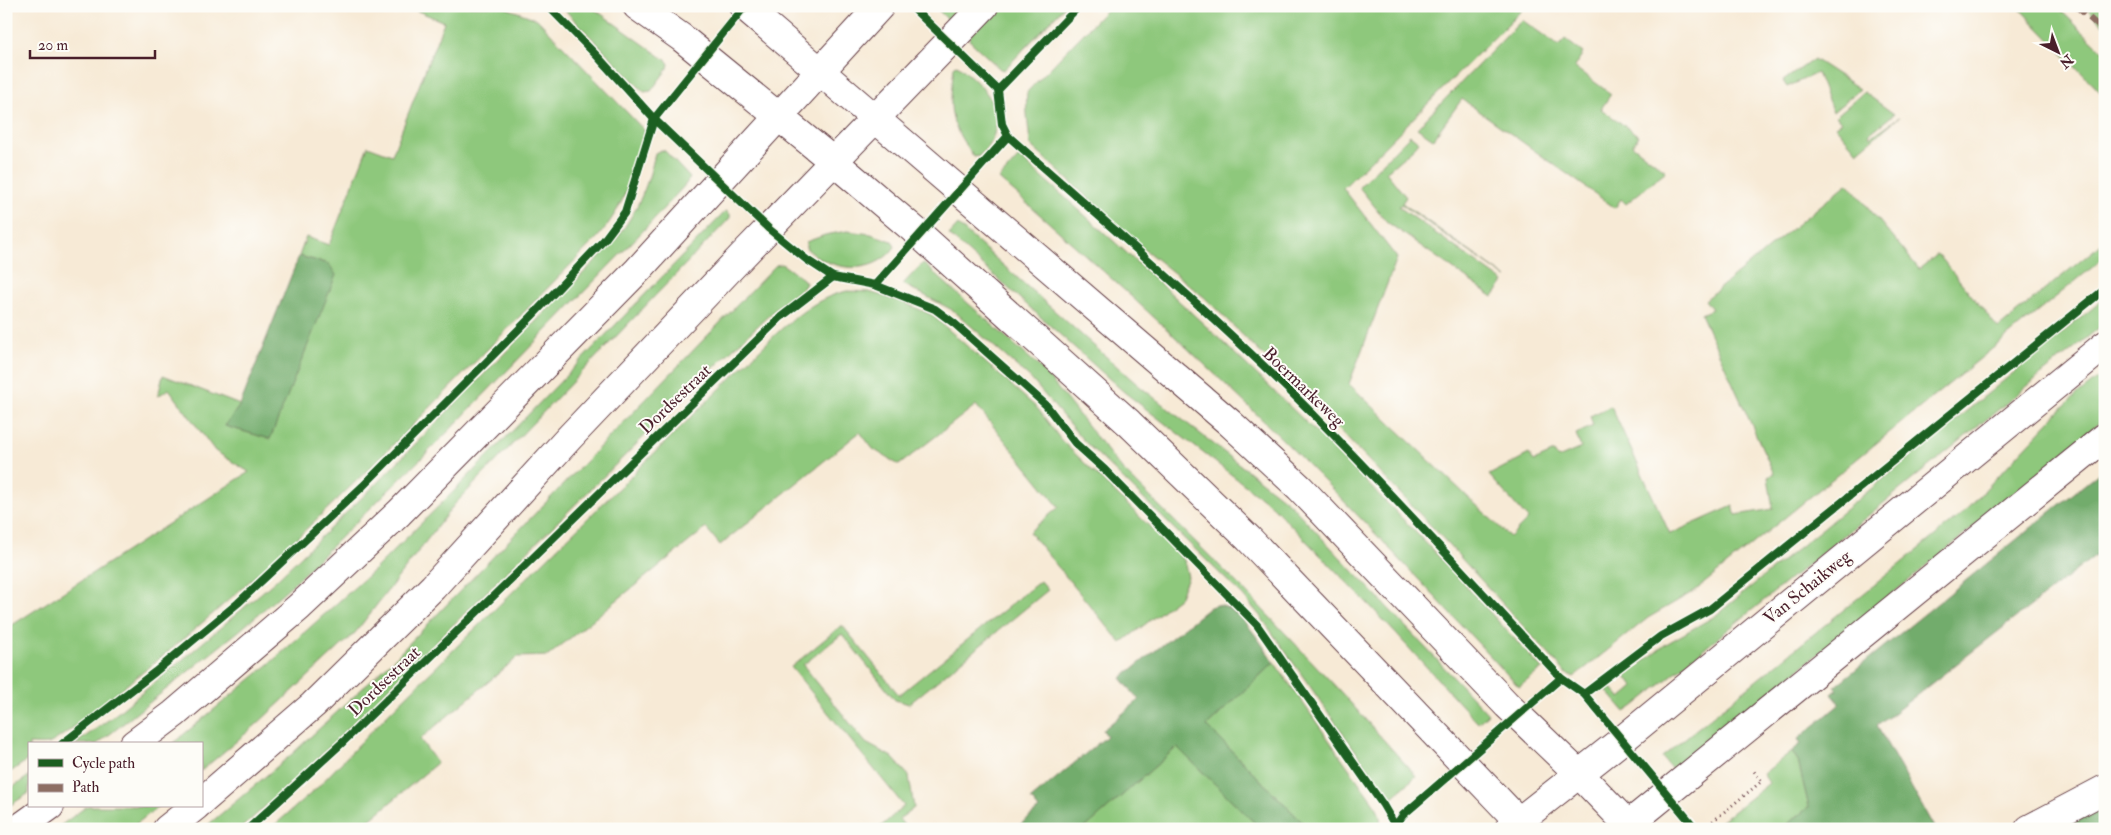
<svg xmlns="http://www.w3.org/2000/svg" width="2111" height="835" viewBox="0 0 2111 835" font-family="'IM FELL Double Pica',serif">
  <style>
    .green { fill: #8ec87c; stroke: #6c7454 }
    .forest { fill: #72ac6c; stroke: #5e664c }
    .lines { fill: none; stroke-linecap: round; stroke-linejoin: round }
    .minor-casing { stroke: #643d45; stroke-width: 30 }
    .tertiary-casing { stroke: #643d45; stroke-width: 30 }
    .secondary-casing { stroke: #643d45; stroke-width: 30 }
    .path { stroke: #643d45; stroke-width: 3; stroke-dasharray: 1 4; stroke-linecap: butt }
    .minor { stroke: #fff; stroke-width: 28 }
    .tertiary { stroke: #fff; stroke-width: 28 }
    .secondary { stroke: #fff; stroke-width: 28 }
    .quiet { stroke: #8d6e63; stroke-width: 6; stroke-dasharray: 12 6; stroke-linecap: butt }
    .cycleway-casing { stroke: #fdfcf7; stroke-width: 11 }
    .cycleway { stroke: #1b5e20; stroke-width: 8 }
    .labels { text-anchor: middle; stroke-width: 4; stroke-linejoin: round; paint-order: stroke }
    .street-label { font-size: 18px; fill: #4a1f2b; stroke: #fdfcf7 }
  </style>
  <rect width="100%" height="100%" fill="#fdfcf7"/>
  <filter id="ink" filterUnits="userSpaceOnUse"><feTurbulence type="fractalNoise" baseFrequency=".02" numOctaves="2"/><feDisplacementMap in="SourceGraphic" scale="10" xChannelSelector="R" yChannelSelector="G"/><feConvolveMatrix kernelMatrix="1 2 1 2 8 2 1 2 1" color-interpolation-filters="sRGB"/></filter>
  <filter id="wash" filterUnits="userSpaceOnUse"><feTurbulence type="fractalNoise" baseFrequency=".0096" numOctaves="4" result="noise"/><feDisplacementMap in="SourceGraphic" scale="20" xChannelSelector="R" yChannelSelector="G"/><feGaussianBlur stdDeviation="1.12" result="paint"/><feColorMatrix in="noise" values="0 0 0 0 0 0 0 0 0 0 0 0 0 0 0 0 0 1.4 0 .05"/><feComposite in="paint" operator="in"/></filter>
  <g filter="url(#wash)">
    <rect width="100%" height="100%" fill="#f7ead6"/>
    <g class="green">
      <path d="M 406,6 L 501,6 L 537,19 L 645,131 C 634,172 626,205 597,238 C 442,394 293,556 119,691 C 108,700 57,742 48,744 C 42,745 35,744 29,744 L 29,759 L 6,775 L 6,629 L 249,472 L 215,451 L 169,389 L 158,396 L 163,375 L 240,405 L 225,426 L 270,439 L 329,264 L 299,256 L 306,237 L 329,245 L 368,146 L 392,155 L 444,22 Z"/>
      <polygon points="561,6 590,6 667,61 669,64 668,68 651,91 644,92"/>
      <polygon points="934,6 967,6 952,21 948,20"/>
      <polygon points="998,6 1065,6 1004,70 1000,69 969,40 971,33"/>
      <path d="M 1110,6 L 1526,6 L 1343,188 L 1397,258 L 1349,384 L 1510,537 L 1528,519 L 1489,475 L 1529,454 L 1534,461 L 1554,452 L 1558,458 L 1581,448 L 1576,434 L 1593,426 L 1590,416 L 1611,406 L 1670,534 L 1733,506 L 1736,515 L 1773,509 L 1768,477 L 1774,474 L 1701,314 L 1712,309 L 1705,300 L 1848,183 L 1919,269 L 1938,254 L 1998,328 L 2105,241 L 2105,257 L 1696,590 L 1648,618 L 1574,677 L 1566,673 L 1439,534 L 1343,434 L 1204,297 L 1144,249 L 1030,145 C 1029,127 1025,110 1027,92 Z"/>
      <polygon points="2017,6 2056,6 2105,53 2105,97"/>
      <polygon points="2084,6 2105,6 2105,26"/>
      <polygon points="1522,20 1559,46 1565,39 1583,53 1574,67 1611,94 1601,109 1639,136 1632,145 1666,171 1626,204 1621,199 1615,208 1462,99 1433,139 1417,128"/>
      <polygon points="1814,59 1860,89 1833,112 1817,73 1787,87 1783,81"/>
      <path d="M 956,65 L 959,66 C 979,84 1001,100 995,130 C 993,140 987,149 979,156 L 974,157 C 947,120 949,111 954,67 Z"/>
      <polygon points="1864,92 1894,114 1869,134 1871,137 1899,117 1857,152 1835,126 1841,122 1836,116"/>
      <polygon points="1410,135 1419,142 1414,148 1386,172 1406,197 1402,203 1507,278 1401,204 1399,207 1504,282 1493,297 1387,222 1359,187"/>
      <path d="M 661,150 L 665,151 L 690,178 L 685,185 L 643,231 L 437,443 L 294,583 L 239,631 L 114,731 L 97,744 L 75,744 L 111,718 L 187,656 L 274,582 L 372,488 L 613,243 C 635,215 648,188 655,153 Z"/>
      <path d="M 1019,157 C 1150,271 1276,390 1398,514 C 1447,564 1494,617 1542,669 L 1519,687 C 1458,622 1398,556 1335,492 C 1228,383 1114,279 999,179 Z"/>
      <polygon points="726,211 730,214 730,218 454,505 355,633 257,724 201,771 201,744 172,744 268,665 375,569 455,490"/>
      <polygon points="958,225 1138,385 1289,503 1488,714 1478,723 1374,610 1272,506 1124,392 949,235"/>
      <path d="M 847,231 L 871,234 L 892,241 L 895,247 C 873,277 830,271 806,248 L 806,242 L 825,235 Z"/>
      <polygon points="923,263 1043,370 1121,468 1246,592 1339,690 1416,776 1390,800 1261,617 1243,596 1083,440 1031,379 954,311 903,284"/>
      <polygon points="782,264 803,279 806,283 804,287 780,305 734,348 305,771 240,829 203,829 292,754 396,657 776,265"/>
      <path d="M 847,291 L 869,292 L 900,301 L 932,315 L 1038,409 L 1061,440 L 1184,560 L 1188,577 L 1179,598 L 1121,643 L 1029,532 L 1059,507 L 976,405 L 899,465 L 873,449 L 860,432 L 720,545 L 706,528 L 548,656 L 518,657 L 420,739 L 437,763 L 359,829 L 270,829 L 316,789 L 388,714 L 778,332 C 800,313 819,297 847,291 Z"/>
      <polygon points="2105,298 2105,323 1634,706 1625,712 1606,690 1611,687 1621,698 1634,687 1626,676 1666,644 1715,616"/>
      <polygon points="2105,373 2105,418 1918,573 1673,771 1662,757 1963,513 2069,401"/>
      <polygon points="1040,581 1048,590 909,704 895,700 842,634 803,665 866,743 892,757 909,776 914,808 899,819 907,829 878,829 904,806 791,667 842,625 899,695"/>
      <polygon points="1274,662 1377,808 1380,817 1381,829 1309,829 1207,726"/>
      <polygon points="1177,747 1261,829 1084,829"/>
      <polygon points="1792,751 1798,761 1809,807 1781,829 1717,829 1715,826 1769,783 1763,774"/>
      <polygon points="29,776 29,793 6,808 6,792"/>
      <polygon points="87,806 159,806 130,829 56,829"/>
    </g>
    <g class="forest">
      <polygon points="299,256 329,264 336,275 270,439 225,426 240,405"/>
      <polygon points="2105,468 2105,548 1877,726 1935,829 1781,829 1809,807 1798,761 1792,751 1801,744 1798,739 1840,704 1832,694 1837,690 1834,687"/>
      <path d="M 1216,605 C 1240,606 1261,644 1274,662 L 1207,726 L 1309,829 L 1261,829 L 1177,747 L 1084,829 L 1015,829 L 1039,809 L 1031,799 L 1107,736 L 1103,730 L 1139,700 L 1121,678 L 1210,607 Z"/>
      <polygon points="2105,805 2105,829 2061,829"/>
    </g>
  </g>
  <g filter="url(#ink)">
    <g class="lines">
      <defs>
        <polyline id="minor" points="2029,829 2105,789"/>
        <g id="tertiary">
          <polyline points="637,6 682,38 833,161 919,234 1129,423 1249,539 1526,829"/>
          <polyline points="744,6 1230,423 1300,488 1507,705 1580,775 1632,829"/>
          <polyline points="1509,829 1622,740 2105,345"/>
          <polyline points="1623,829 2105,437"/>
        </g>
        <g id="secondary">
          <polyline points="134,744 174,714 299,607 399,513 638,270 880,6"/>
          <polyline points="201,802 313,705 433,587 568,439 742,256 984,6"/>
          <polyline points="18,829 50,806"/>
          <polyline points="167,829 196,806"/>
        </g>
      </defs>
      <use href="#minor" class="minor-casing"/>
      <use href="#tertiary" class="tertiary-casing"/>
      <use href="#secondary" class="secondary-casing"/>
      <polyline class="path" points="1707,829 1708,825 1762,781 1752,769"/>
      <use href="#minor" class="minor"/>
      <use href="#tertiary" class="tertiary"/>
      <use href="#secondary" class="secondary"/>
      <polyline class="quiet" points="2076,6 2105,32"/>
      <defs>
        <g id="cycleway">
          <polyline points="548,6 598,57 654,119 769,229 807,260 833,277 875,285 1008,136 1002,124 998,90 1079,6"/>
          <polyline points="911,6 998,90"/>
          <path d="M 1008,136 C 1111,227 1216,317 1313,414 C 1398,500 1479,589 1561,678 L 1584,694 L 1661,636 L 1710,609 L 2105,289"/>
          <polyline points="875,285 935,309 955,324 1046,405 1075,443 1105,470 1257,625 1383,805 1397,829"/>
          <polyline points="1584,694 1696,829"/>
          <polyline points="62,744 155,672 238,603 363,486 531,317 604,240 625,212 654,119 745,6"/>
          <polyline points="248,829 343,742 781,317 833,277"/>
          <polyline points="1393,829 1403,815 1417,803 1561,678"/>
        </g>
      </defs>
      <use href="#cycleway" class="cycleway-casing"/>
      <use href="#cycleway" class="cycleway"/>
    </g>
  </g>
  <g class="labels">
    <g class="street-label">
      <text transform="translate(1304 387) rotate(44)" y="6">Boermarkeweg</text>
      <text transform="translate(675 399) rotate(-44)" y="6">Dordsestraat</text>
      <text transform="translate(1807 587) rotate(-39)" y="6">Van Schaikweg</text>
      <text transform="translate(384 681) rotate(-44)" y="6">Dordsestraat</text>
    </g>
  </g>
  <rect width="2111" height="835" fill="none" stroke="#fdfcf7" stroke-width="25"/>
  <rect x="28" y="742" width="175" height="65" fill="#fdfcf7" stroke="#b5a4a5"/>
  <rect x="38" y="759" width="25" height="8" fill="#1b5e20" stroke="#b5a4a5"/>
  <text x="72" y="768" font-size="15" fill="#4a1f2b">Cycle path</text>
  <rect x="38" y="784" width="25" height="8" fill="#8d6e63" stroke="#b5a4a5"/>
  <text x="72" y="792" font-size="15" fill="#4a1f2b">Path</text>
  <g transform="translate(2058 52) rotate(138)" stroke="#fdfcf7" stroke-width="4" paint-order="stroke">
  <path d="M0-4L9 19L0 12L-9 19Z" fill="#4a1f2b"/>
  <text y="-8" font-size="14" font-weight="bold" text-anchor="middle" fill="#4a1f2b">N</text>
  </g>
  <path d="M30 50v8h125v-8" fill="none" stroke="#4a1f2b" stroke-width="2.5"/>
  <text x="38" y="50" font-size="15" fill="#4a1f2b" stroke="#fdfcf7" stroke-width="4" paint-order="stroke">20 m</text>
</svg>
